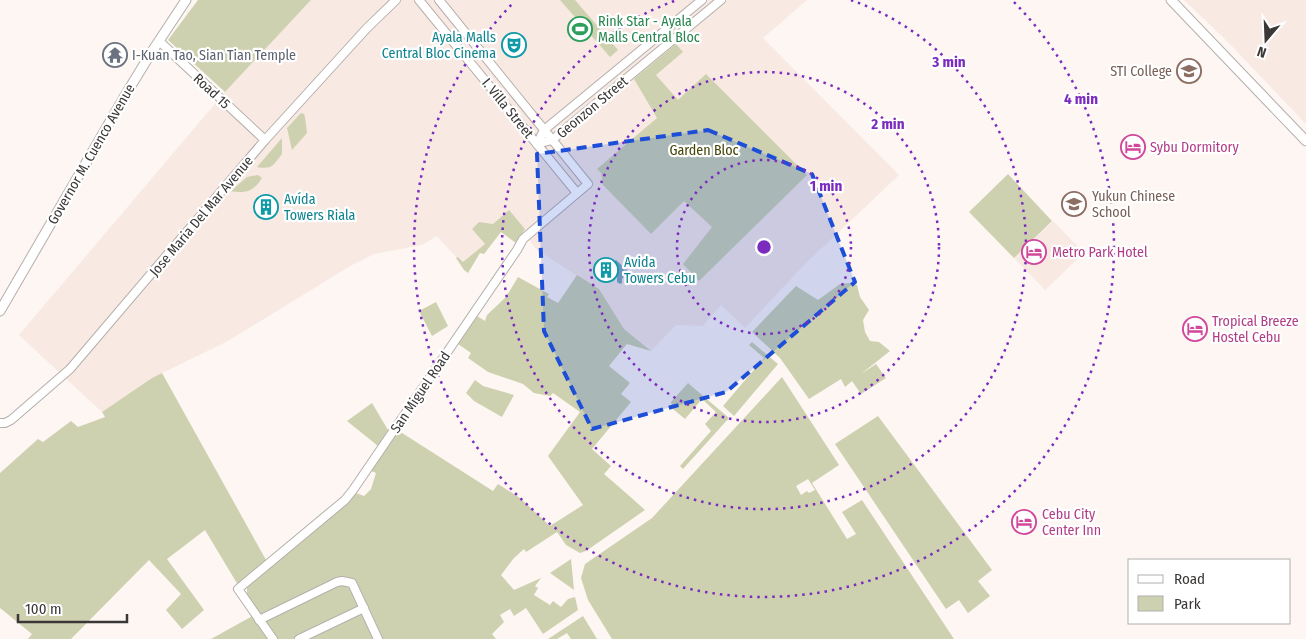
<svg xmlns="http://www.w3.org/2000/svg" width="1306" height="639" viewBox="0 0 1306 639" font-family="'Fira Sans Condensed',sans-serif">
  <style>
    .built { fill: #f8e9e3 }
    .green { fill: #ced1af; fill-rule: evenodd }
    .water { fill: #80a7b7 }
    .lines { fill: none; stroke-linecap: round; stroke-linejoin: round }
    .tertiary-casing { stroke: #b5afac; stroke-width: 10 }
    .secondary-casing { stroke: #b5afac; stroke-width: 11 }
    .primary-casing { stroke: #b5afac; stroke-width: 11 }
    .tertiary { stroke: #fff; stroke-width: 8 }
    .secondary { stroke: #fff; stroke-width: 9 }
    .primary { stroke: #fff; stroke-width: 9 }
    .marked { fill: #1d4ed8; fill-opacity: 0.2; stroke: #1d4ed8; stroke-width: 4; stroke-dasharray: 10 6; stroke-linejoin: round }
    .ring { fill: none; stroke: #7b2cbf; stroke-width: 2.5; stroke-dasharray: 2.5 5 }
    .labels { text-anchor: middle; stroke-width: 4.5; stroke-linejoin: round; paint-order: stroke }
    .leisure-label { font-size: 14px; fill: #27864d; stroke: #fff; text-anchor: start }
    .culture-label { font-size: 14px; fill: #0d838f; stroke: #fff; text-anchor: start }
    .worship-label { font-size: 14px; fill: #5b616d; stroke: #fff; text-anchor: start }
    .education-label { font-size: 14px; fill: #785e54; stroke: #fff; text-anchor: end }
    .street-label { font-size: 14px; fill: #3a3736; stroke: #fff }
    .hotel-label { font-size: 14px; fill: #b23c85; stroke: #fff; text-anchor: start }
    .park-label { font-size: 14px; fill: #434406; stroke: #fff }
    .centre { fill: #7b2cbf; stroke: #fff; stroke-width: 2.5 }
    .ring-label { font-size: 15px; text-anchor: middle; font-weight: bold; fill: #7b2cbf; stroke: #fff; stroke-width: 4.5; stroke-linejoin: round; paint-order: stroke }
  </style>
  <rect width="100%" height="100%" fill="#fdf6f3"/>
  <g class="built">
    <polygon points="311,0 807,0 763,38 899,175 805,264 745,328 721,305 703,326 676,325 651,351 624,329 599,290 537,250 513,220 463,265 437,236 422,245 374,254 352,265 226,342 152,378 102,412 19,335 225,92"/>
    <polygon points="1184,0 1306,0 1306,124 1227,41"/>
    <polygon points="1053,221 1084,253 1045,290 1014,258"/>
  </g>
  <g class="green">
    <polygon points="198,0 311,0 225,92 168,40"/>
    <polygon points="560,0 575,0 618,50 610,57"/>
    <polygon points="676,44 683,52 656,75 678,100 706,74 807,175 699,281 683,264 712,227 684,201 651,234 603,185 601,173 597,169 657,118 634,79"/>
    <polygon points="301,113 304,114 305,117 307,133 292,150 287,128"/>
    <path d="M 282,138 L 282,154 C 273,165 273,170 257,167 Z"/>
    <polygon points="1008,174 1052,221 1014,258 969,212"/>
    <path d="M 258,175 L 262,178 C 254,191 246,194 231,191 L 247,177 Z"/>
    <polygon points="509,210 525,229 516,243 501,232 484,254 480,253 468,273 464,270 456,258 458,257 463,262 485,244 472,229 479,222 493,224"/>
    <polygon points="577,275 599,289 624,329 651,351 627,344 609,366 630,383 621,394 631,402 592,449 611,466 604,474 626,493 645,510 586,551 580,553 566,545 557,532 526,552 524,549 514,558 501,575 514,590 541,578 535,586 538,588 534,595 550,605 553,601 561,607 568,599 575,597 578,610 543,634 526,608 514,616 510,609 500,615 504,622 492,634 496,639 211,639 258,613 247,594 247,585 308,534 342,507 356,493 364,496 371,489 376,473 369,470 399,431 493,491 498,484 520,498 550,526 583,505 548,456 580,412 553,393 550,396 534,393 523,384 488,372 468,358 471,353 458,344 477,316 485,321 487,315 506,297 518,277 549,294 547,297 558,303"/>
    <polygon points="849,283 857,285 860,297 869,310 863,320 865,332 870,341 879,342 890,351 861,374 876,364 886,378 861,394 852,381 845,387 841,379 809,399 780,358 752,332 796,286 818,300 840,284"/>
    <polygon points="436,302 448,326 432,336 419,311"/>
    <polygon points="752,342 778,364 734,416 723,406 764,358 749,345"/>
    <polygon points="162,373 266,560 238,585 205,530 167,559 204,610 182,629 166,610 181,594 149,560 71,639 28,639 32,634 0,608 0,473 38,439 43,442 71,421 78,427 105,417 102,412 152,378"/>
    <path d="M 782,377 L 839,465 L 812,483 L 847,539 L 856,534 L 842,512 L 862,500 L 954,639 L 612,639 L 588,600 L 581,578 L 585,564 L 652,518 ZM 808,479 L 815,490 L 809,493 L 807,491 L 801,495 L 796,486 Z"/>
    <polygon points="475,380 483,386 514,395 502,417 474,401 466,393"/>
    <polygon points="688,383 729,418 683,469 680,466 711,431 705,424 716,412 702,399 685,419 673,409 671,402"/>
    <polygon points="372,403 388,430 378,446 347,421"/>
    <polygon points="878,416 992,570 978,581 990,596 968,613 959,600 946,609 835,444"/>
    <polygon points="571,559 574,590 550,573"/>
    <polygon points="583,616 597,639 571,639 567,633 557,639 548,639"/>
  </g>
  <polygon class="water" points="616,260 628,271 622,279 622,283 620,284 617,282 617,277 613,275 609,277 604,273"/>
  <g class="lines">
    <defs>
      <g id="tertiary">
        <polyline points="419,0 577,193"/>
        <polyline points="159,41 265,140"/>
        <polyline points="537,144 552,140 721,0"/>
        <polyline points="537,144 544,130 702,0"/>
        <polyline points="0,423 5,423 11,420 70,369 265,140 367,28 396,0"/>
        <polyline points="259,620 337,582 342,581 352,583 378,639"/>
        <polyline points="273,639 238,589 345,500 353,490 517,250 523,239 588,184 439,0"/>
        <polyline points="299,639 364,608"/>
      </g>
      <polyline id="secondary" points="0,311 126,94 151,53 186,0"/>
      <polyline id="primary" points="1171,0 1306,141"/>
    </defs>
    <use href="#tertiary" class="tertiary-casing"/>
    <use href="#secondary" class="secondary-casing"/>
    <use href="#primary" class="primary-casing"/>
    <use href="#tertiary" class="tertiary"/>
    <use href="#secondary" class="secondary"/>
    <use href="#primary" class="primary"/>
  </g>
  <path class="marked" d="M 708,130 L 812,174 L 855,282 L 726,392 L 592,429 L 544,331 L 537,154 Z"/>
  <g class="ring">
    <circle cx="764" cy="247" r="87"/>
    <circle cx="764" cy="247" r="175"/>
    <path d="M851 0A262 262 0 1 1 677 0"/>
    <path d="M1014 2A350 350 0 1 1 514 2"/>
  </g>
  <defs>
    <symbol id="stadium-ring" viewBox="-11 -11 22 22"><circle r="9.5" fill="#fff" stroke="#2e9e5b" stroke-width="1.5"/><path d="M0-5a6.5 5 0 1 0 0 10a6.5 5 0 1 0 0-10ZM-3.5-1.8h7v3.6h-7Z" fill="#2e9e5b"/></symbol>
    <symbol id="theatre-ring" viewBox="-11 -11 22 22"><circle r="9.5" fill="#fff" stroke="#0f9aa8" stroke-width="1.5"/><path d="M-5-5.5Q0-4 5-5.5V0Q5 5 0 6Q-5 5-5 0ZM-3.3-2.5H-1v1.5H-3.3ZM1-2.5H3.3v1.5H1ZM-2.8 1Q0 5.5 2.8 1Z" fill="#0f9aa8"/></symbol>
    <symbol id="temple-ring" viewBox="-11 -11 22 22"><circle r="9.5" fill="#fff" stroke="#6b7280" stroke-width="1.5"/><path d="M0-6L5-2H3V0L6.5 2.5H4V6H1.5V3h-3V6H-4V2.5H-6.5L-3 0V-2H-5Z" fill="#6b7280"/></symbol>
    <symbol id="university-ring" viewBox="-11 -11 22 22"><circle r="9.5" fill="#fff" stroke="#8d6e63" stroke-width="1.5"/><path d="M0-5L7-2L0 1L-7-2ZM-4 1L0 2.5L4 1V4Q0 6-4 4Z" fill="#8d6e63"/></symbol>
    <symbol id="hotel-ring" viewBox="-11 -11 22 22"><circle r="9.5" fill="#fff" stroke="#d1479c" stroke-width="1.5"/><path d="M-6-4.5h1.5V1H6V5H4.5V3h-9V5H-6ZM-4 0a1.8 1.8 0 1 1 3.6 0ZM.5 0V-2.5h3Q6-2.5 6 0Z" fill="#d1479c"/></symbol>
    <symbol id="school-ring" viewBox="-11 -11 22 22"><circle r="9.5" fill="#fff" stroke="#8d6e63" stroke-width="1.5"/><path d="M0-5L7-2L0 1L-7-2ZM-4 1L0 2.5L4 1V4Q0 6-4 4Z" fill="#8d6e63"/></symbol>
    <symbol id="building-ring" viewBox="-11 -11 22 22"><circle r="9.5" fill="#fff" stroke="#0f9aa8" stroke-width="1.5"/><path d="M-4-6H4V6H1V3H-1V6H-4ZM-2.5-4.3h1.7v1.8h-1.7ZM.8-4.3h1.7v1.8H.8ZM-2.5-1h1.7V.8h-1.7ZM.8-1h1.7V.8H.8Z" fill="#0f9aa8"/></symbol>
  </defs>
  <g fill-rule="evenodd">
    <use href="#stadium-ring" x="566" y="15" width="28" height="28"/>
    <use href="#theatre-ring" x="500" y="31" width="28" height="28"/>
    <use href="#temple-ring" x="101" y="41" width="28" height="28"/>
    <use href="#university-ring" x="1175" y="57" width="28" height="28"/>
    <use href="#hotel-ring" x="1119" y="133" width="28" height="28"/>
    <use href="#school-ring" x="1060" y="190" width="28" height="28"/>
    <use href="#building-ring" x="252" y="193" width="28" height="28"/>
    <use href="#hotel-ring" x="1020" y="238" width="28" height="28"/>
    <use href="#building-ring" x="592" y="256" width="28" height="28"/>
    <use href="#hotel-ring" x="1181" y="315" width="28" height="28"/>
    <use href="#hotel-ring" x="1010" y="508" width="28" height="28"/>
  </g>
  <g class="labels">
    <g class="leisure-label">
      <text x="598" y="26">Rink Star - Ayala<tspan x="598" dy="16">Malls Central Bloc</tspan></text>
    </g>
    <g class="culture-label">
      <text x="496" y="42" text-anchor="end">Ayala Malls<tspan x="496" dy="16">Central Bloc Cinema</tspan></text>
      <text x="284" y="204">Avída<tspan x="284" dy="16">Towers Riala</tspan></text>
      <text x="624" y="267">Avida<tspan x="624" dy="16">Towers Cebu</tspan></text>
    </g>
    <g class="worship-label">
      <text x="132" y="60">I-Kuan Tao, Sian Tian Temple</text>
    </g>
    <g class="education-label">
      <text x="1172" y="76">STI College</text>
      <text x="1092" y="201" text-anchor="start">Yukun Chinese<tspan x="1092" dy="16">School</tspan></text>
    </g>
    <g class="street-label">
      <text transform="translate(212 91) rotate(43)" y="5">Road 15</text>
      <text transform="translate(592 107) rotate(-40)" y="5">Geonzon Street</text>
      <text transform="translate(508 108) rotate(51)" y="5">I. Villa Street</text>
      <text transform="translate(91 154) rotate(-60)" y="5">Governor M. Cuenco Avenue</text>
      <text transform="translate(201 216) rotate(-50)" y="5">Jose Maria Del Mar Avenue</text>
      <text transform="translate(420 392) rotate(-56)" y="5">San Miguel Road</text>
    </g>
    <g class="hotel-label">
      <text x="1150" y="152">Sybu Dormitory</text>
      <text x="1052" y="257">Metro Park Hotel</text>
      <text x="1212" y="326">Tropical Breeze<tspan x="1212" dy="16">Hostel Cebu</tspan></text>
      <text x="1042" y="519">Cebu City<tspan x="1042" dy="16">Center Inn</tspan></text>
    </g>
    <g class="park-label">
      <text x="704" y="155">Garden Bloc</text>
    </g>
  </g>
  <circle cx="764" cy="247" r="8" class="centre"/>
  <g class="ring-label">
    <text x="949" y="67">3 min</text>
    <text x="1081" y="104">4 min</text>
    <text x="888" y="129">2 min</text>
    <text x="826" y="191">1 min</text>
  </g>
  <rect x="1128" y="559" width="162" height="65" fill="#ffffff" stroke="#b0afaf"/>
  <rect x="1138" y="575" width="25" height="8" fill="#ffffff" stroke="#b0afaf"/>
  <text x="1174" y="584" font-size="15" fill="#3a3736">Road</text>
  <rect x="1138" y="596" width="25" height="15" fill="#ced1af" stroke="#b0afaf"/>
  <text x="1174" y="609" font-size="15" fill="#3a3736">Park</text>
  <g transform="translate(1266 40) rotate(199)" stroke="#ffffff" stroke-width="4" paint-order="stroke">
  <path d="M0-4L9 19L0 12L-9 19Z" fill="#3a3736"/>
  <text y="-8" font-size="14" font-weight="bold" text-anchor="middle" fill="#3a3736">N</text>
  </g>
  <path d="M18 614v8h109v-8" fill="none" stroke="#3a3736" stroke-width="2.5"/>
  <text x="25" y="614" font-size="15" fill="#3a3736" stroke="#ffffff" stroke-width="4" paint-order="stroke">100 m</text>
</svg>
